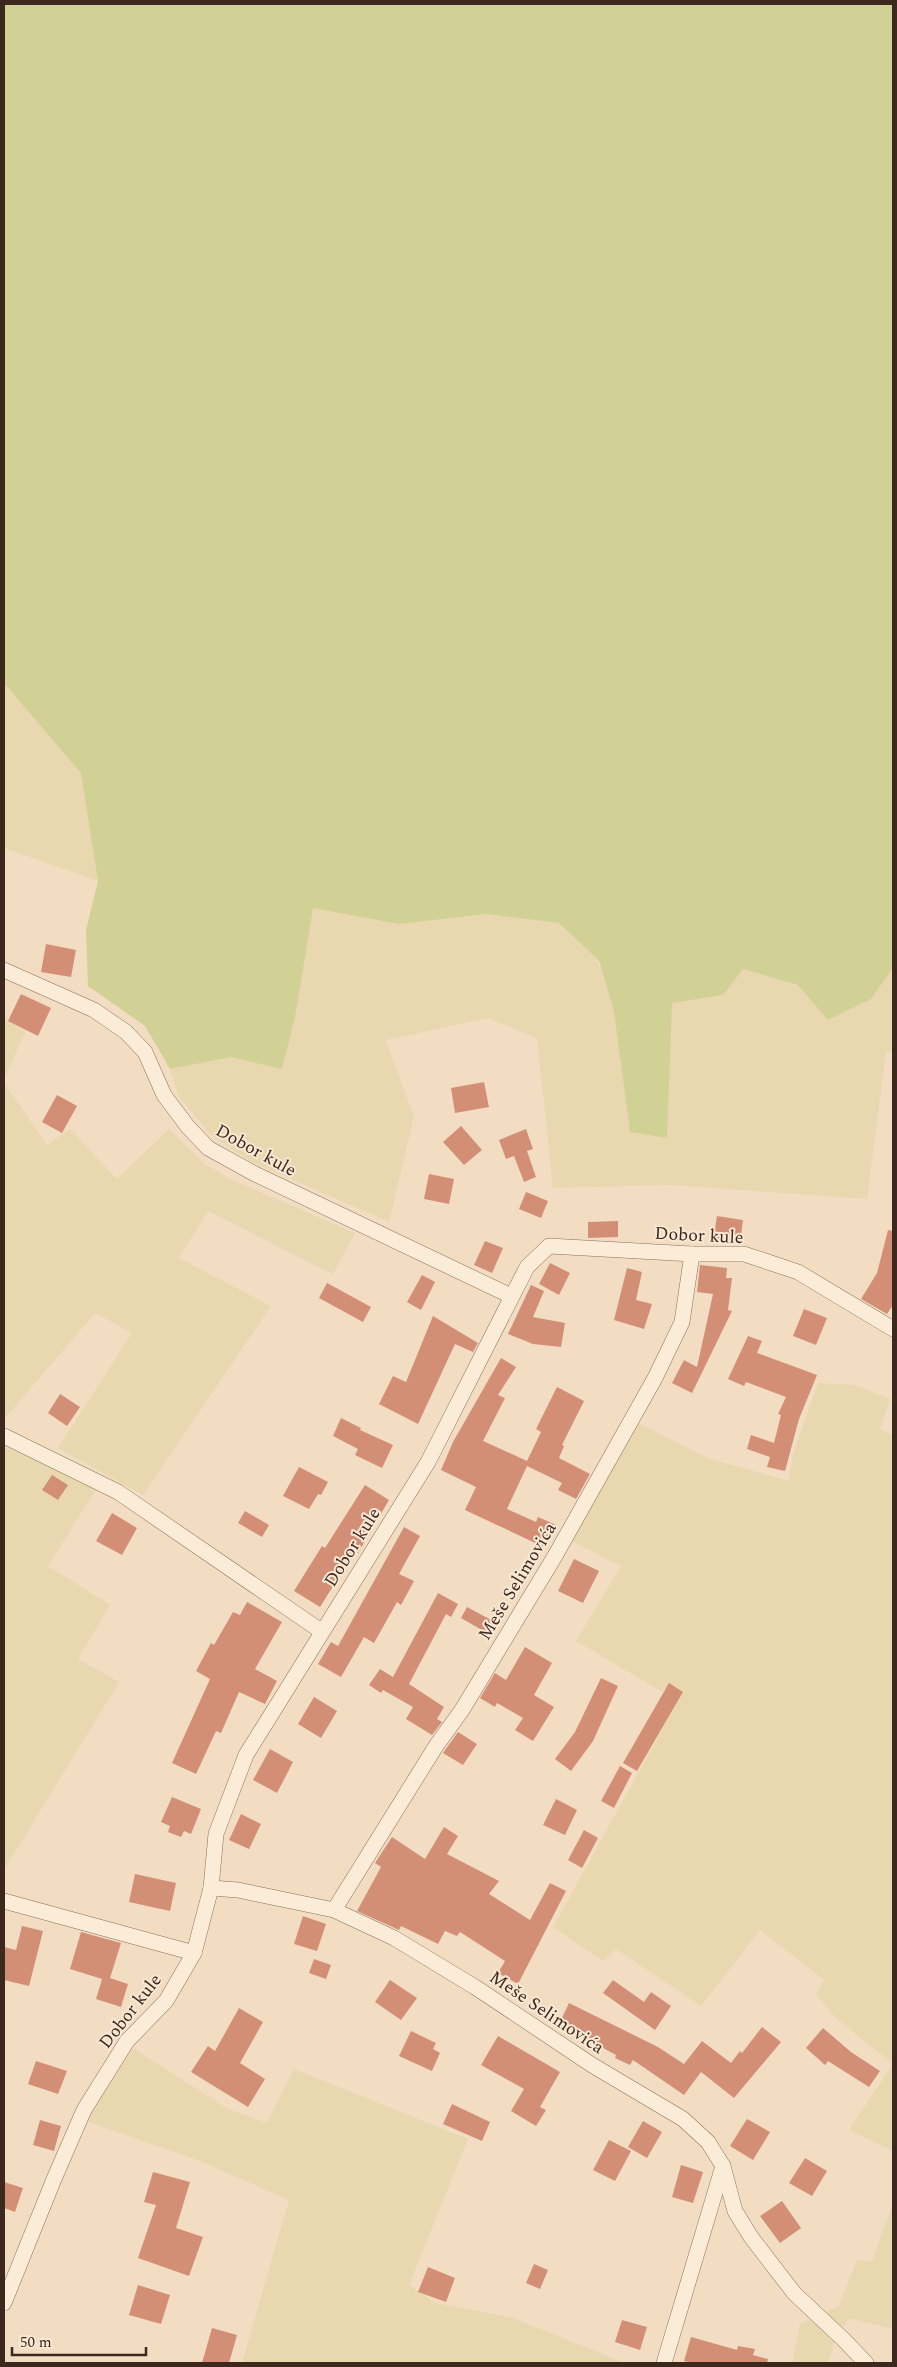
<svg xmlns="http://www.w3.org/2000/svg" width="897" height="2367" viewBox="0 0 897 2367" font-family="Spectral,serif">
  <style>
    .farmland { fill: #e8d7af }
    .green { fill: #d1d095 }
    .building { fill: #d38f75 }
    .lines { fill: none; stroke-linecap: round; stroke-linejoin: round }
    .street-casing { stroke: #8e6d58; stroke-width: 16 }
    .street { stroke: #fbecd7; stroke-width: 15 }
    .labels { text-anchor: middle; stroke-width: 4; stroke-linejoin: round; paint-order: stroke }
    .street-label { font-size: 18px; fill: #3c281d; stroke: #f8e8d3 }
  </style>
  <rect width="100%" height="100%" fill="#f2ddc3"/>
  <g class="farmland">
    <polygon points="4,683 81,772 98,881 4,848"/>
    <polygon points="312,907 399,924 487,914 559,923 598,961 614,1012 630,1132 667,1138 671,1003 723,995 743,969 798,985 871,999 893,968 893,1052 886,1052 867,1199 671,1185 553,1188 537,1038 488,1018 386,1040 414,1117 389,1222 250,1161 212,1136 179,1097 170,1069 231,1057 282,1068 295,1017"/>
    <polygon points="4,1018 25,1032 4,1079"/>
    <polygon points="4,1083 47,1145 70,1129 117,1179 169,1129 205,1164 230,1179 355,1233 333,1274 208,1211 179,1258 271,1306 143,1495 58,1448 132,1333 95,1313 6,1417 4,1416"/>
    <polygon points="818,1383 855,1385 890,1399 880,1429 893,1436 893,2151 849,2130 893,2064 836,2018 816,1994 824,1980 760,1930 701,2006 616,1949 603,1961 553,1927 678,1701 576,1641 621,1566 570,1540 637,1422 707,1458 789,1481 793,1454"/>
    <polygon points="4,1446 96,1489 48,1566 110,1605 78,1659 119,1682 4,1870"/>
    <polygon points="133,2048 228,2109 267,2123 294,2069 468,2139 409,2285 435,2303 510,2317 625,2363 242,2363 289,2200 200,2161 86,2121"/>
    <polygon points="893,2203 893,2329 849,2318 834,2343 828,2363 792,2363 800,2324 839,2306 857,2260 872,2261"/>
  </g>
  <polygon class="green" points="4,4 893,4 893,968 871,999 828,1020 798,985 743,969 723,995 672,1003 667,1138 630,1132 614,1012 599,961 559,923 487,914 399,924 313,908 295,1017 282,1069 231,1057 170,1069 145,1026 88,986 86,930 98,881 81,773 4,683"/>
  <g class="building">
    <polygon points="46,944 76,950 71,977 41,972"/>
    <polygon points="21,994 51,1008 38,1036 8,1021"/>
    <polygon points="484,1082 489,1107 455,1113 451,1088"/>
    <polygon points="57,1095 77,1106 62,1133 42,1122"/>
    <polygon points="461,1126 482,1150 464,1165 443,1142"/>
    <polygon points="526,1129 533,1149 527,1151 536,1177 524,1182 514,1156 506,1159 499,1140"/>
    <polygon points="429,1174 454,1179 449,1204 424,1199"/>
    <polygon points="526,1192 548,1201 541,1218 519,1209"/>
    <polygon points="717,1216 743,1220 740,1243 713,1240"/>
    <polygon points="618,1221 618,1237 588,1238 588,1222"/>
    <polygon points="888,1230 893,1231 893,1305 887,1314 861,1299 877,1273"/>
    <polygon points="485,1241 503,1248 492,1273 474,1265"/>
    <polygon points="550,1263 570,1273 559,1295 539,1284"/>
    <polygon points="700,1265 727,1268 726,1278 732,1278 728,1310 732,1311 692,1393 672,1383 684,1360 697,1367 713,1294 697,1292"/>
    <polygon points="627,1268 642,1272 636,1300 652,1304 644,1329 614,1320"/>
    <polygon points="422,1275 435,1282 421,1310 407,1302"/>
    <polygon points="327,1283 371,1307 363,1322 319,1298"/>
    <polygon points="531,1285 544,1291 533,1317 565,1323 561,1347 533,1344 508,1334"/>
    <polygon points="804,1309 827,1318 816,1345 793,1336"/>
    <polygon points="433,1316 478,1343 473,1352 455,1344 418,1424 379,1404 393,1376 406,1382"/>
    <polygon points="748,1336 762,1341 757,1353 817,1375 799,1419 785,1471 767,1467 770,1457 747,1449 751,1435 774,1443 781,1415 778,1414 786,1397 746,1382 744,1386 728,1379"/>
    <polygon points="501,1358 516,1367 498,1395 505,1398 483,1441 527,1461 541,1432 536,1429 557,1387 584,1401 562,1445 564,1446 559,1458 590,1474 576,1499 558,1490 562,1483 527,1466 507,1509 536,1522 538,1517 556,1525 546,1548 465,1510 476,1487 441,1470 453,1442"/>
    <polygon points="60,1394 80,1407 67,1426 48,1413"/>
    <polygon points="341,1418 361,1428 360,1430 393,1445 382,1468 355,1455 358,1449 333,1436"/>
    <polygon points="299,1467 328,1482 321,1495 318,1494 309,1509 283,1496"/>
    <polygon points="52,1475 68,1485 58,1500 42,1490"/>
    <polygon points="365,1485 389,1500 358,1553 355,1551 320,1607 294,1591 322,1546 325,1548"/>
    <polygon points="245,1511 269,1525 262,1537 238,1523"/>
    <polygon points="112,1513 137,1528 122,1555 96,1541"/>
    <polygon points="404,1527 420,1536 399,1574 414,1581 401,1605 397,1602 374,1643 364,1637 341,1677 318,1664 331,1642 338,1646"/>
    <polygon points="574,1559 599,1571 583,1603 558,1591"/>
    <polygon points="438,1593 458,1604 451,1617 446,1614 409,1684 444,1707 437,1719 442,1722 432,1735 406,1719 413,1707 383,1690 381,1693 369,1685 380,1669 393,1677"/>
    <polygon points="247,1602 282,1622 255,1669 277,1681 265,1704 239,1692 221,1733 216,1731 196,1774 172,1763 210,1679 196,1671 211,1643 214,1645 233,1612 240,1615"/>
    <polygon points="467,1607 493,1621 487,1633 461,1618"/>
    <polygon points="525,1647 552,1663 534,1695 554,1707 533,1741 515,1730 523,1718 497,1703 495,1707 480,1698 495,1673 506,1680"/>
    <polygon points="601,1678 618,1686 593,1741 571,1771 555,1759 575,1732"/>
    <polygon points="669,1683 683,1692 637,1771 623,1763"/>
    <polygon points="314,1697 337,1711 321,1738 298,1724"/>
    <polygon points="458,1732 477,1744 463,1765 443,1753"/>
    <polygon points="270,1749 293,1762 277,1793 253,1780"/>
    <polygon points="620,1766 632,1773 614,1808 601,1801"/>
    <polygon points="172,1797 201,1809 191,1834 184,1831 181,1837 168,1832 170,1826 161,1822"/>
    <polygon points="556,1799 577,1810 565,1835 543,1825"/>
    <polygon points="241,1814 261,1824 249,1849 229,1840"/>
    <polygon points="444,1827 458,1836 447,1854 499,1881 489,1894 530,1920 550,1883 566,1891 518,1984 498,1973 505,1961 460,1932 457,1936 445,1931 438,1944 401,1926 399,1930 357,1911 381,1867 375,1863 392,1837 425,1859"/>
    <polygon points="584,1830 598,1838 582,1868 568,1860"/>
    <polygon points="135,1874 176,1883 170,1911 129,1902"/>
    <polygon points="303,1916 326,1924 317,1951 294,1944"/>
    <polygon points="22,1926 43,1931 29,1986 4,1980 4,1947 16,1950"/>
    <polygon points="81,1932 121,1943 110,1978 128,1984 121,2007 96,1999 102,1979 70,1969"/>
    <polygon points="314,1959 331,1965 326,1979 309,1973"/>
    <polygon points="390,1980 417,1998 401,2020 375,2002"/>
    <polygon points="613,1980 644,2002 651,1992 671,2006 655,2030 603,1993"/>
    <polygon points="569,2003 658,2047 684,2064 702,2041 731,2063 740,2051 742,2053 762,2027 781,2042 734,2098 701,2072 684,2095 633,2060 630,2065 615,2058 616,2055 559,2024"/>
    <polygon points="239,2008 263,2022 240,2063 265,2079 248,2107 191,2072 208,2046 215,2051"/>
    <polygon points="823,2028 851,2052 880,2071 869,2087 828,2061 825,2065 806,2048"/>
    <polygon points="411,2031 436,2043 433,2049 440,2053 432,2071 399,2056"/>
    <polygon points="498,2036 560,2072 540,2107 546,2110 536,2126 511,2111 524,2089 481,2065"/>
    <polygon points="36,2061 67,2071 58,2094 28,2084"/>
    <polygon points="452,2104 490,2122 482,2141 443,2124"/>
    <polygon points="747,2119 770,2132 753,2160 730,2146"/>
    <polygon points="40,2120 61,2126 54,2151 33,2145"/>
    <polygon points="643,2121 662,2132 647,2158 628,2147"/>
    <polygon points="609,2140 631,2151 615,2181 593,2170"/>
    <polygon points="805,2158 827,2171 812,2196 789,2183"/>
    <polygon points="681,2165 703,2172 693,2203 672,2197"/>
    <polygon points="153,2172 190,2182 176,2228 203,2237 189,2276 138,2258 156,2205 144,2202"/>
    <polygon points="4,2182 23,2188 15,2212 4,2208"/>
    <polygon points="782,2201 801,2228 780,2243 760,2216"/>
    <polygon points="534,2264 548,2270 540,2289 526,2283"/>
    <polygon points="428,2267 455,2278 446,2302 418,2292"/>
    <polygon points="138,2285 170,2295 161,2324 129,2315"/>
    <polygon points="622,2320 647,2327 640,2350 615,2342"/>
    <polygon points="212,2328 237,2335 229,2363 202,2363"/>
    <polygon points="691,2337 737,2350 738,2346 755,2349 753,2355 768,2359 767,2363 691,2363 684,2361"/>
  </g>
  <g class="lines">
    <defs>
      <g id="street">
        <polyline points="4,970 94,1010 126,1032 145,1052 164,1095 188,1127 208,1148 253,1173 511,1296"/>
        <polyline points="4,1436 118,1492 321,1631"/>
        <polyline points="211,1888 238,1890 334,1910 394,1938 475,1987 592,2065 683,2119 708,2142 723,2166 735,2211 751,2237 794,2293 844,2340 866,2363"/>
        <polyline points="4,1901 194,1953"/>
        <polyline points="334,1910 436,1746 462,1710 555,1556 655,1378 682,1322 692,1254"/>
        <polyline points="4,2303 54,2179 84,2110 127,2041 166,2001 194,1953 211,1888 216,1834 246,1755 428,1462 527,1267 549,1246 692,1254 744,1254 798,1272 893,1329"/>
        <polyline points="664,2363 723,2166"/>
      </g>
    </defs>
    <use href="#street" class="street-casing"/>
    <use href="#street" class="street"/>
  </g>
  <g class="labels">
    <g class="street-label">
      <text transform="translate(256 1150) rotate(29)" y="6">Dobor kule</text>
      <text transform="translate(699 1235) rotate(3)" y="6">Dobor kule</text>
      <text transform="translate(352 1547) rotate(-58)" y="6">Dobor kule</text>
      <text transform="translate(517 1581) rotate(-59)" y="6">Meše Selimovića</text>
      <text transform="translate(130 2011) rotate(-52)" y="6">Dobor kule</text>
      <text transform="translate(547 2012) rotate(34)" y="6">Meše Selimovića</text>
    </g>
  </g>
  <rect width="897" height="2367" fill="none" stroke="#3c281d" stroke-width="10"/>
  <path d="M12 2347v8h134v-8" fill="none" stroke="#3c281d" stroke-width="2.5"/>
  <text x="20" y="2347" font-size="15" fill="#3c281d" stroke="#f8e8d3" stroke-width="4" paint-order="stroke">50 m</text>
</svg>
